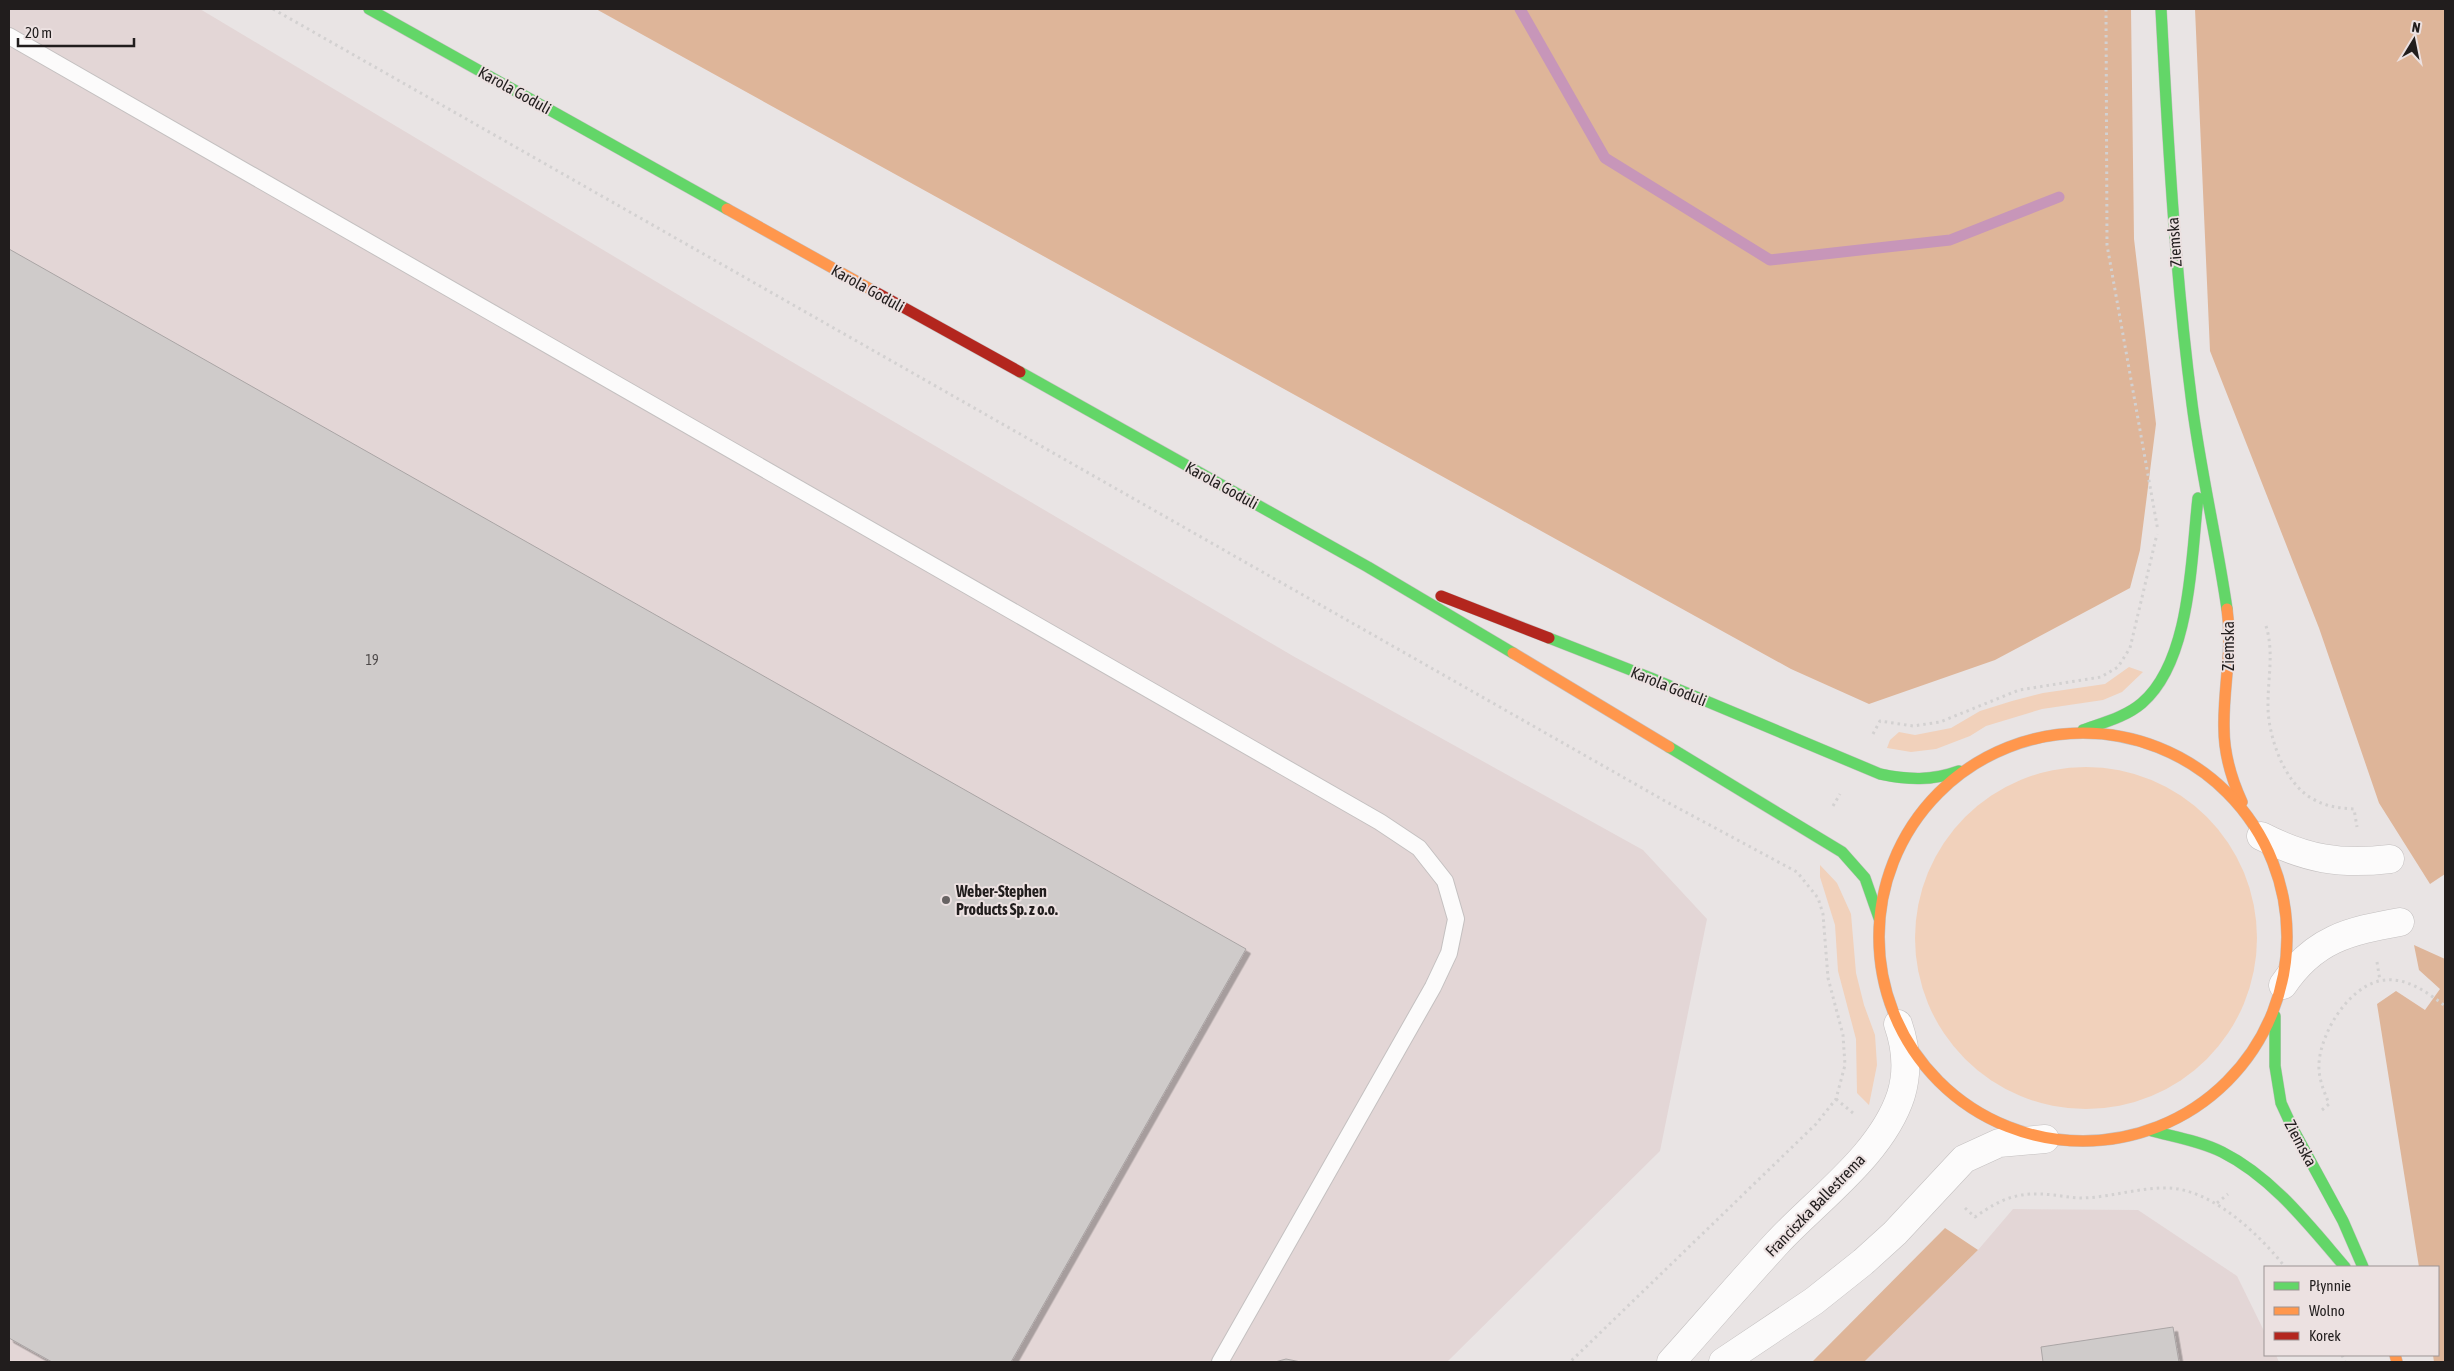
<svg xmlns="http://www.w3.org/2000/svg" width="2454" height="1371" viewBox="0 0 2454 1371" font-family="'Asap Condensed',sans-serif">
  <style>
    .built { fill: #e3d6d6 }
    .green { fill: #f1d1bb }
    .forest { fill: #deb599 }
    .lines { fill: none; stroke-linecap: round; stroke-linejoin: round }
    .stream { stroke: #c796b9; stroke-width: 11 }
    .building { fill: #cfcbca; stroke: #aaa5a5; filter: url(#shadow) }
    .lane-casing { stroke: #c4c0c0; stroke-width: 18 }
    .street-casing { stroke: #c4c0c0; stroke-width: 29 }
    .fast-casing { stroke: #c4c0c0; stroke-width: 12 }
    .slow-casing { stroke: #c4c0c0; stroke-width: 12 }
    .jam-casing { stroke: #c4c0c0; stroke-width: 12 }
    .path { stroke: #d3d1d1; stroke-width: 3; stroke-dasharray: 2.5 4; stroke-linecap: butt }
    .lane { stroke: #fcfbfb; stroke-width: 16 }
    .street { stroke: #fcfbfb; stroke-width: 28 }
    .fast { stroke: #63d668; stroke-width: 11 }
    .slow { stroke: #ff974d; stroke-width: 11 }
    .jam { stroke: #b3261e; stroke-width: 11 }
    .poi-dot { fill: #676363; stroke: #ece1e1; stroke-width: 2 }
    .labels { text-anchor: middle; stroke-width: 4; stroke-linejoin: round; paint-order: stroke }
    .number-label { font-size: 14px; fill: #4c4848 }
    .street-label { font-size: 16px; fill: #211d1d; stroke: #ece1e1 }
    .poi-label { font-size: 16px; font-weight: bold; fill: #211d1d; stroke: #ece1e1; text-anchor: start }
  </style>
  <defs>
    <filter id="shadow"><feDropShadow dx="4.5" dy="4.5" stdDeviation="0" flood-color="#0004"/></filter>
  </defs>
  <rect width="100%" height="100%" fill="#e9e4e4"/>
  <g class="built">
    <polygon points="9,9 200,9 697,306 1293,656 1643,850 1707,919 1660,1151 1447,1362 9,1362"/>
    <polygon points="2013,1209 2138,1210 2237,1276 2265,1333 2265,1355 2276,1355 2279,1362 1864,1362 1978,1250"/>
  </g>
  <g class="green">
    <polygon points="2129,667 2143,672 2122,692 2103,700 2042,709 1986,726 1970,736 1936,749 1911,752 1887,748 1890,740 1899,732 1915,735 1951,728 1980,711 2012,701 2043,693 2105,684"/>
    <circle cx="2086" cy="938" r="171"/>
    <polygon points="1820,865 1837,883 1851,914 1856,973 1864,1005 1875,1035 1877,1065 1869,1105 1857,1093 1856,1039 1838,971 1835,925 1820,877"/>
  </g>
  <g class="forest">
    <polygon points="596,9 2131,9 2134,239 2156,424 2140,550 2130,588 1995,660 1869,704 1791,669"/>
    <polygon points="2195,9 2445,9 2445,874 2430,884 2379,803 2319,628 2210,351"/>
    <polygon points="2414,945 2445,959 2445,1362 2434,1362 2433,1355 2438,1355 2438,1267 2419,1267 2377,1004 2396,991 2425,1010 2440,989 2419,970"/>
    <polygon points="1945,1228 1978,1250 1864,1362 1812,1362"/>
  </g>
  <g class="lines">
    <polyline class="stream" points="1520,9 1605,158 1770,260 1950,240 2059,197"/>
  </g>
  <g class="building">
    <polygon points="9,249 1246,949 1011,1362 52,1362 9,1338"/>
    <polygon points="2173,1327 2179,1362 2043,1362 2041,1347"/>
    <polygon points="1286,1359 1301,1362 1275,1362"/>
  </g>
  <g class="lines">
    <defs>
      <polyline id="lane" points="9,36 1380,822 1419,848 1445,881 1456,919 1449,953 1433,987 1220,1362"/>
      <g id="street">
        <path d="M 2261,836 C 2306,859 2340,865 2390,859"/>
        <path d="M 2283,985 C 2314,939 2349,931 2400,922"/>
        <path d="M 1671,1362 C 1707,1322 1741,1282 1777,1243 C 1818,1199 1882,1154 1901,1095 C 1908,1072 1906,1047 1898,1024"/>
        <polyline points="1723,1362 1814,1301 1863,1262 1895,1233 1964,1159 1999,1143 2045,1139"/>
      </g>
      <g id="fast">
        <polyline points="369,9 727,209"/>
        <path d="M 2161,9 C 2168,141 2175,273 2192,404 C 2201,473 2217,540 2227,609"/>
        <polyline points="1020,372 1368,567 1513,653"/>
        <path d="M 1549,638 L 1651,678 L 1880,774 C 1908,780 1932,781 1959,771"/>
        <path d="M 2083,730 C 2102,723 2126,717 2142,703 C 2191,661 2191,558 2198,498"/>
        <polyline points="1669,747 1842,852 1865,878 1879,918"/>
        <polyline points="2275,1016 2275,1066 2281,1103 2293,1129 2343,1221 2363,1267"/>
        <path d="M 2152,1131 C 2175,1137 2200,1141 2222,1152 C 2272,1177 2309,1225 2345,1267"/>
      </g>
      <g id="slow">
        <polyline points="727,209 872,290"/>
        <path d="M 2227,609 C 2233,651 2223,687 2224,728 C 2224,754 2231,778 2242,802"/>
        <polyline points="1513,653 1669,747"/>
        <circle cx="2083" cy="937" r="204"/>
        <polyline points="2395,1355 2397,1362"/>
      </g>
      <g id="jam">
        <polyline points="872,290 1020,372"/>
        <polyline points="1441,596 1549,638"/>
      </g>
    </defs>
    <use href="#lane" class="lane-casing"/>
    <use href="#street" class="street-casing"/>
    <use href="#fast" class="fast-casing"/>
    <use href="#slow" class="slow-casing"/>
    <use href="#jam" class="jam-casing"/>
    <g class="path">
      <polyline points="273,9 1665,801 1797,872 1818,898 1823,914 1828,978 1843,1035 1845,1065 1836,1099 1816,1124 1570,1362"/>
      <polyline points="2106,9 2107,245 2158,531"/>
      <path d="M 2266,626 C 2274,651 2268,678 2268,703 C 2267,734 2284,784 2313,799 C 2327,807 2339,808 2354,809 L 2357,827"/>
      <polyline points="1873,734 1880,721 1913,726 1940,722 2019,690 2101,677 2118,667 2130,648 2157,534"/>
      <polyline points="1833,806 1840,794"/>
      <polyline points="2377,962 2380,981"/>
      <polyline points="1836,1099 1853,1113"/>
      <path d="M 2322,1110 L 2329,1104 C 2324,1091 2318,1078 2319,1063 C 2321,1033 2347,989 2379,981 C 2404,975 2427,992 2445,1006"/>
      <polyline points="2217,1203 2228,1194"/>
      <path d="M 1965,1208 L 1975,1217 C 2002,1198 2019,1191 2053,1195 C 2063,1196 2073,1198 2083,1198 C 2112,1197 2141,1187 2169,1188 C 2213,1190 2260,1235 2285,1267"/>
      <polyline points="2342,1355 2345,1362"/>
    </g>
    <use href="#lane" class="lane"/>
    <use href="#street" class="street"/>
    <use href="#fast" class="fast"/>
    <use href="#slow" class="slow"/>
    <use href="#jam" class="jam"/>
  </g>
  <circle class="poi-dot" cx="946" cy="900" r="5"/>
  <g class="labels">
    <g class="number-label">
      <text x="372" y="665">19</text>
    </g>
    <g class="street-label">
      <text transform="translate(515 90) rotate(29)" y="6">Karola Goduli</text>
      <text transform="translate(2174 242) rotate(-94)" y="6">Ziemska</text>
      <text transform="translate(868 288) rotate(29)" y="6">Karola Goduli</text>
      <text transform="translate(1222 485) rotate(29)" y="6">Karola Goduli</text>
      <text transform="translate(2228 646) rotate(-90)" y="6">Ziemska</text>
      <text transform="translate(1669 686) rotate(22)" y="6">Karola Goduli</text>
      <text transform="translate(2301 1143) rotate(62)" y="6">Ziemska</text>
      <text transform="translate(1815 1205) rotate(-46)" y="6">Franciszka Ballestrema</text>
    </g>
    <g class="poi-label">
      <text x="956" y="897">Weber-Stephen<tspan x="956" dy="18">Products Sp. z o.o.</tspan></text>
    </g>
  </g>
  <rect width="2454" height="1371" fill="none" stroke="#211d1d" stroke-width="20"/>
  <rect x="2264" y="1266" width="175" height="90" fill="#ece1e1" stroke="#9b9393"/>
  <rect x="2274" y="1282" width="25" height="8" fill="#63d668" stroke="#9b9393"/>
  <text x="2309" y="1291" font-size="15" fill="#211d1d">Płynnie</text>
  <rect x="2274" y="1307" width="25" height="8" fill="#ff974d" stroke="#9b9393"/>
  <text x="2309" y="1316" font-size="15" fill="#211d1d">Wolno</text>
  <rect x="2274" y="1332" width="25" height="8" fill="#b3261e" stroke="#9b9393"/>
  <text x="2309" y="1341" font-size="15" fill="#211d1d">Korek</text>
  <g transform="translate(2414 40) rotate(10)" stroke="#ece1e1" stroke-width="4" paint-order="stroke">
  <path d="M0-4L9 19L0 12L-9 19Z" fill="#211d1d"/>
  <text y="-8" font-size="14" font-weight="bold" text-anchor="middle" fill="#211d1d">N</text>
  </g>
  <path d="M18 38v8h116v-8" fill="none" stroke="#211d1d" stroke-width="2.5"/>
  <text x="25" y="38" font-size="15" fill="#211d1d" stroke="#ece1e1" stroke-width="4" paint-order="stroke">20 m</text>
</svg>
